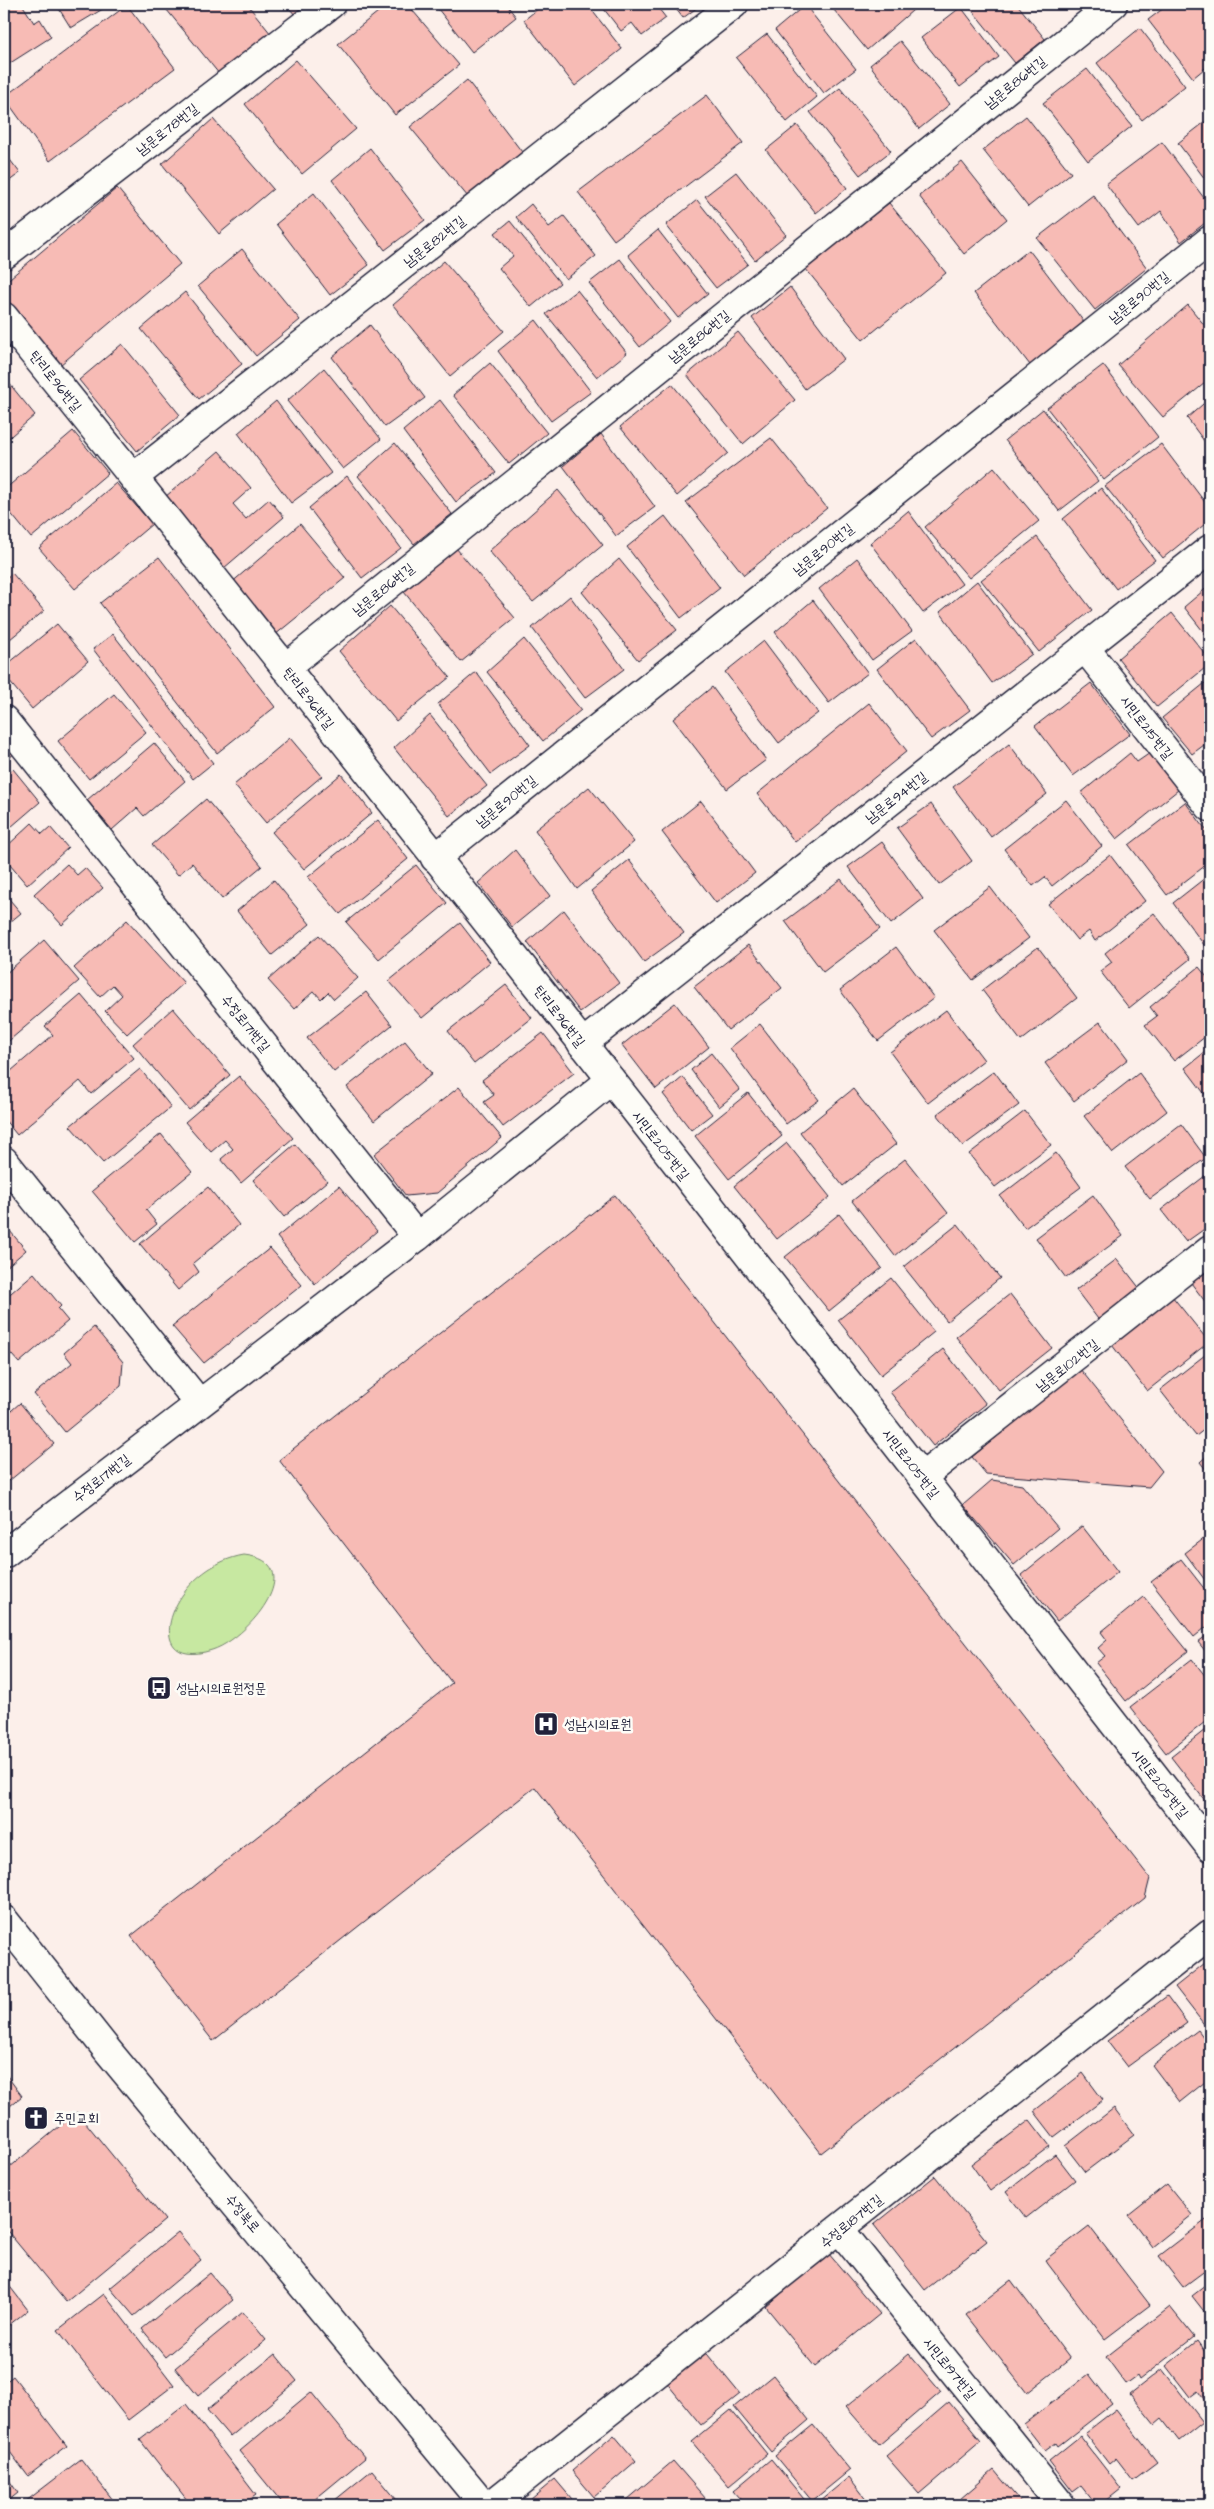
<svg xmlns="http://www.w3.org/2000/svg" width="1214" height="2509" viewBox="0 0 1214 2509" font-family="'Architects Daughter','Poor Story',sans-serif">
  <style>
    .green { fill: #c7e8a1; stroke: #74856e }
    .building { fill: #f7bbb5; stroke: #22223b }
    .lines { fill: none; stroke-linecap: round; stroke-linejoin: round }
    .street-casing { stroke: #22223b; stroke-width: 31 }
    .street { stroke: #fdfcf7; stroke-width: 28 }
    .labels { text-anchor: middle; stroke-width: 5; stroke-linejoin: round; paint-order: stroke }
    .street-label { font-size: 14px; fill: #22223b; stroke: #fdfcf7 }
    .poi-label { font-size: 14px; fill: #22223b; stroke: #fdfcf7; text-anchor: start }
  </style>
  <rect width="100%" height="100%" fill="#fcefea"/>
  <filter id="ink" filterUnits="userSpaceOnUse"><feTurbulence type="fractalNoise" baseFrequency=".02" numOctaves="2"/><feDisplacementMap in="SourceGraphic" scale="10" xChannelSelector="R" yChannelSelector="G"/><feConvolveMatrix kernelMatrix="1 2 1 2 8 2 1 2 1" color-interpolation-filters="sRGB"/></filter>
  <g filter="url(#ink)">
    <path class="green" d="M 244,1555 C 312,1562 248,1639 212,1650 C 138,1674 168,1568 244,1555 Z"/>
    <g class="building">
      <polygon points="12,4 22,4 34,23 40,19 51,37 4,67 4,9"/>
      <polygon points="56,4 111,4 71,28"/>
      <polygon points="162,4 247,4 271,34 220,75"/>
      <polygon points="286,4 309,4 295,15"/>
      <polygon points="388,4 407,4 459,65 395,115 338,44"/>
      <polygon points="434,4 506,4 516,17 472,52"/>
      <polygon points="544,4 587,4 622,49 575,86 524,20"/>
      <polygon points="600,4 655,4 666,18 642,36 632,23 621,31"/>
      <polygon points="672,4 702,4 683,18"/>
      <polygon points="829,4 920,4 867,50"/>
      <polygon points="967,4 1017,4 1045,39 1015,63"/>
      <polygon points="1169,4 1205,4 1210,11 1210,64 1193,78 1148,20"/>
      <polygon points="127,5 175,68 50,161 4,97"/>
      <polygon points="805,5 856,69 824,93 775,30"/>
      <polygon points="961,7 999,57 960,87 921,38"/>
      <polygon points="1140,28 1185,86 1142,120 1097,63"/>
      <polygon points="767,34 817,97 787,122 736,58"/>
      <polygon points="900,41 950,104 919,129 870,65"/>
      <polygon points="296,60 356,129 302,174 245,104"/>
      <polygon points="1087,69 1132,126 1088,161 1043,103"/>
      <polygon points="467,80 522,152 468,197 410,127"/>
      <polygon points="840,88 891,151 860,175 810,112"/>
      <polygon points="707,95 743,143 614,240 578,192"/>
      <polygon points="1026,116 1071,173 1028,207 983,150"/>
      <polygon points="1210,118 1210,181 1208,183 1178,143"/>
      <polygon points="213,119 273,189 219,234 162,164"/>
      <polygon points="797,125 847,188 816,213 766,150"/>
      <polygon points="1162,142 1210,206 1210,219 1181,242 1161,211 1139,228 1106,184"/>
      <polygon points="370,148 425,220 385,250 332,180"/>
      <polygon points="4,152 20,173 4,185"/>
      <polygon points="962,162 1007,219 964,254 919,196"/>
      <polygon points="736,172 786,235 755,260 705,196"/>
      <polygon points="117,188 180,264 60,365 4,296 4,283"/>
      <polygon points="314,193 369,265 330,295 276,224"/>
      <polygon points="1093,195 1147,268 1095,310 1037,238"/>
      <polygon points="697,200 748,264 716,288 666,225"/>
      <polygon points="889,203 946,273 863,340 805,268"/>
      <polygon points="531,204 549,227 564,216 596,256 566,279 516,217"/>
      <polygon points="510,221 560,283 531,307 499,268 513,256 495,233"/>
      <polygon points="658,230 708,294 678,318 628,255"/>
      <polygon points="242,249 300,320 256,356 198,286"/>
      <polygon points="1029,250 1084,322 1030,365 974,293"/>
      <polygon points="620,259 670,322 640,347 589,283"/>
      <polygon points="444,261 504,331 450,376 393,305"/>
      <polygon points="790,287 844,359 805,389 752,318"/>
      <polygon points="577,290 627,353 597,377 546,314"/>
      <polygon points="185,292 242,364 199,399 141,329"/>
      <polygon points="1188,305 1210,332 1210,379 1163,417 1118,365"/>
      <polygon points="536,320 591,392 551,421 498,351"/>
      <polygon points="370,325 425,398 385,427 332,357"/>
      <polygon points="738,332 795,400 743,444 687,375"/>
      <polygon points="122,344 180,415 137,451 79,380"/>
      <polygon points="490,363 547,433 509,464 453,395"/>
      <polygon points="1103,365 1158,437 1104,480 1047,408"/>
      <polygon points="324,368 381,439 343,469 287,401"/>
      <polygon points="4,377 35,415 4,442"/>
      <polygon points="672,384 728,453 677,496 620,427"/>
      <polygon points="1210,398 1210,449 1187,418"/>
      <polygon points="440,400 496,473 456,502 403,431"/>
      <polygon points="276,401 331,473 291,503 238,433"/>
      <polygon points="1043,409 1098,481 1059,511 1005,440"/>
      <polygon points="73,431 108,473 31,538 4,505 4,490"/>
      <polygon points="601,434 655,507 616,536 563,466"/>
      <polygon points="771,438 827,508 744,575 686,502"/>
      <polygon points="395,443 452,514 414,544 358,476"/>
      <polygon points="1161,444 1210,509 1210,520 1163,558 1105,486"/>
      <polygon points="219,451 251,488 233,504 246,519 269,499 284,517 224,568 165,497"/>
      <polygon points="994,467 1039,521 969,578 925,527"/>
      <polygon points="347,476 401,548 362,578 309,508"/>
      <polygon points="116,483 152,524 75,589 39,548"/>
      <polygon points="1101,488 1155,560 1116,589 1063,519"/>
      <polygon points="558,490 603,545 533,602 489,551"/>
      <polygon points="908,511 962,584 923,613 870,543"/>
      <polygon points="665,516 720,588 681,618 627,547"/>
      <polygon points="300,524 345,578 275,635 230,584"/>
      <polygon points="1037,537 1092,610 1039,652 981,580"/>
      <polygon points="456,548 515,618 461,662 404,592"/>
      <polygon points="159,557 275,707 217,753 100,603"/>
      <polygon points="857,558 912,631 872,660 819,589"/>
      <polygon points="619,559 677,630 638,660 582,592"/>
      <polygon points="12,573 44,611 4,644 4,580"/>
      <polygon points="977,581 1032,654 992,683 940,612"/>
      <polygon points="1210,585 1210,640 1184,607"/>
      <polygon points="570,596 624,669 585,698 532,628"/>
      <polygon points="813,600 868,673 829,703 775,632"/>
      <polygon points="390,606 450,677 396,721 339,651"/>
      <polygon points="1172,613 1210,660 1210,664 1157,707 1118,658"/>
      <polygon points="57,624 88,661 32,709 4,675 4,667"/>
      <polygon points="113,634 213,763 193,779 93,649"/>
      <polygon points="916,638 970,710 931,739 877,669"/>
      <polygon points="524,639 581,710 543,741 487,672"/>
      <polygon points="764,641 818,713 779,743 725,672"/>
      <polygon points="476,672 530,745 491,774 438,704"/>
      <polygon points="1210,679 1210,753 1204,745 1192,754 1162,718"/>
      <polygon points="1091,683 1130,734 1073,776 1035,726"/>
      <polygon points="712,687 766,760 727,789 673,719"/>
      <polygon points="114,694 146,732 89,779 58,741"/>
      <polygon points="869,703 907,751 795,842 757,794"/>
      <polygon points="430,715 487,786 449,816 394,748"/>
      <polygon points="290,738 322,776 266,823 234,785"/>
      <polygon points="4,740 15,753 4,762"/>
      <polygon points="154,743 185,781 144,816 137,808 112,830 87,800"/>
      <polygon points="1009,744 1047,794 991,837 953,787"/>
      <polygon points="1130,753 1137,762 1150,753 1178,790 1117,839 1081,793"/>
      <polygon points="13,769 40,802 4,833 4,777"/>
      <polygon points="341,774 372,813 304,869 272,832"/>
      <polygon points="589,787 634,842 577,889 535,830"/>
      <polygon points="206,799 262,866 222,899 192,863 178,875 152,845"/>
      <polygon points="1066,800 1102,846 1052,886 1045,877 1033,886 1004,849"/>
      <polygon points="701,801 755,873 716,903 662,832"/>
      <polygon points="1185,802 1210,835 1210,862 1167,895 1129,845"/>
      <polygon points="931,804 972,861 939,885 897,828"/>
      <polygon points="378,820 408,859 340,914 308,877"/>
      <polygon points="32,823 42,834 50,827 68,848 27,885 4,858 4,849"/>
      <polygon points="882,842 923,899 891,924 848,867"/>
      <polygon points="515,850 550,896 512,927 478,883"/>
      <polygon points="1110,855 1145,901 1095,941 1089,931 1077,940 1048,904"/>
      <polygon points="629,860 684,933 644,962 591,891"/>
      <polygon points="67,864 77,875 85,868 103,888 62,925 34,894"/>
      <polygon points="416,865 447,903 379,959 346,922"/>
      <polygon points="1210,874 1210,953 1173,903"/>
      <polygon points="841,879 880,929 823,972 785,921"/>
      <polygon points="274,880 310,924 272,955 237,911"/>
      <polygon points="990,887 1029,938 973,980 934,930"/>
      <polygon points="4,893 21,913 4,927"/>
      <polygon points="564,910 619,983 580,1012 527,942"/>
      <polygon points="1154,913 1190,959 1129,1008 1100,971 1112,962 1105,953"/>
      <polygon points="127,920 184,983 127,1034 105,1011 122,995 113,985 100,997 74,968"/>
      <polygon points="460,923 490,962 422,1018 389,981"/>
      <polygon points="319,935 358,978 334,999 328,992 321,999 314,991 294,1009 268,980"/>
      <polygon points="44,940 79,981 4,1045 4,975"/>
      <polygon points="748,945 782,988 728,1030 694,987"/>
      <polygon points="896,947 934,998 878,1041 840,990"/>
      <polygon points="1038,947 1077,998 1021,1041 982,990"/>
      <polygon points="1199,967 1210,981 1210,1033 1174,1061 1145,1025 1157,1016 1150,1007"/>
      <polygon points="506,985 532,1018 474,1064 448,1031"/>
      <polygon points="366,992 392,1025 334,1072 307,1038"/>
      <polygon points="81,995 134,1058 91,1094 80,1081 17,1135 4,1119 4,1077 53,1035 45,1026"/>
      <polygon points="675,1003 709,1047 656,1089 622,1045"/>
      <polygon points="173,1008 230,1075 189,1110 133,1044"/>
      <polygon points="946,1010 984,1060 928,1103 890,1052"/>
      <polygon points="1100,1022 1128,1059 1074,1101 1045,1063"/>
      <polygon points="760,1024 819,1100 786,1124 730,1048"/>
      <polygon points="543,1033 574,1073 503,1127 484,1102 494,1095 482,1080"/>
      <polygon points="405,1041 432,1074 374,1121 347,1087"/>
      <polygon points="1210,1048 1210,1101 1185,1068"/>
      <polygon points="711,1053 740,1090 719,1107 691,1070"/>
      <polygon points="140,1069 171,1107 103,1163 70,1126"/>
      <polygon points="994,1071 1019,1105 963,1146 937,1114"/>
      <polygon points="1139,1073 1167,1111 1113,1153 1084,1116"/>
      <polygon points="239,1076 293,1138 241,1183 221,1159 233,1149 225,1140 211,1152 185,1122"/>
      <polygon points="683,1077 712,1114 691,1130 663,1094"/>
      <polygon points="459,1087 502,1138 437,1193 406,1196 374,1154"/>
      <polygon points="853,1089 896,1144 843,1186 800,1132"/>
      <polygon points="748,1093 782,1136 729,1179 695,1136"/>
      <polygon points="1025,1111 1051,1145 995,1187 969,1154"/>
      <polygon points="1181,1124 1206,1158 1150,1199 1125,1167"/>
      <polygon points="161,1134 192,1172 146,1210 157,1224 135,1242 92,1191"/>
      <polygon points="787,1143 830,1197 777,1239 734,1186"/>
      <polygon points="295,1144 327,1181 284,1217 253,1180"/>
      <polygon points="1056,1153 1081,1187 1025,1228 1000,1196"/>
      <polygon points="905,1159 948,1213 895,1256 852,1201"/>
      <polygon points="1210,1172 1210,1225 1186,1242 1161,1210"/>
      <polygon points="339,1186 377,1231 315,1284 277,1237"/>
      <polygon points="208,1187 239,1225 193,1263 199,1272 178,1290 140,1244"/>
      <polygon points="615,1195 1150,1878 1145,1898 821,2153 535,1787 213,2041 131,1936 452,1683 279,1460"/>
      <polygon points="1093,1195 1123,1236 1066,1278 1036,1238"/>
      <polygon points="839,1214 882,1268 829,1311 785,1257"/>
      <polygon points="4,1224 26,1250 4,1269"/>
      <polygon points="958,1224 1000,1278 947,1321 904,1267"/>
      <polygon points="270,1248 302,1285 204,1363 172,1326"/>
      <polygon points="1117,1259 1141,1290 1101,1323 1076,1290"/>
      <polygon points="1210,1261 1210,1308 1188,1279"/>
      <polygon points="34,1273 61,1306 58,1309 68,1321 19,1363 4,1346 4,1299"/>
      <polygon points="891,1278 934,1332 881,1375 838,1320"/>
      <polygon points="1010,1294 1052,1348 999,1390 956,1337"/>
      <polygon points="1172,1296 1209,1342 1147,1391 1112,1345"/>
      <polygon points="94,1327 123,1362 121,1386 65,1432 34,1394 72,1363 64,1353"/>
      <polygon points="943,1349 986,1404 933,1446 890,1392"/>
      <polygon points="1210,1351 1210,1425 1196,1436 1160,1390"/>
      <polygon points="1080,1369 1162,1471 1149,1487 986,1474 972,1457"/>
      <polygon points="20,1403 54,1444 4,1485 4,1417"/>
      <polygon points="1210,1453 1210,1475 1200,1462"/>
      <polygon points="992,1480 1022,1485 1058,1528 1014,1565 963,1505"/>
      <polygon points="1082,1526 1118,1572 1057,1621 1021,1575"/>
      <polygon points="1210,1534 1210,1587 1185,1553"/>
      <polygon points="1181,1559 1210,1596 1210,1624 1194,1637 1151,1582"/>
      <polygon points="1144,1597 1188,1651 1126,1701 1096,1663 1105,1656 1098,1648 1107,1640 1101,1632"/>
      <polygon points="1210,1633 1210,1657 1198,1642"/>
      <polygon points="1192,1659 1210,1682 1210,1718 1166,1753 1130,1707"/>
      <polygon points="1210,1726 1210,1807 1171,1757"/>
      <polygon points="1210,1959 1210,2032 1175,1987"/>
      <polygon points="1167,1996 1187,2023 1127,2067 1107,2041"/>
      <polygon points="1198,2030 1210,2046 1210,2078 1180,2102 1152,2065"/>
      <polygon points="4,2072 22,2096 4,2111"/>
      <polygon points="1083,2073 1103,2100 1054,2137 1034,2111"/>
      <polygon points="1114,2108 1134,2135 1085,2172 1065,2146"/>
      <polygon points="77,2112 165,2220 66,2302 4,2227 4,2172"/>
      <polygon points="1030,2120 1050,2146 990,2191 971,2164"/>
      <polygon points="1055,2154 1075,2180 1026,2218 1006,2192"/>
      <polygon points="935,2176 987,2241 925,2290 874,2225"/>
      <polygon points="1167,2184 1192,2215 1152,2247 1128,2215"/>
      <polygon points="1210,2217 1210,2267 1183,2287 1159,2256"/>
      <polygon points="1089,2226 1150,2305 1105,2339 1045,2260"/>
      <polygon points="178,2232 201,2260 134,2316 110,2288"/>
      <polygon points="828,2253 880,2314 815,2367 766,2307"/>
      <polygon points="210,2273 233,2300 165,2357 142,2329"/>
      <polygon points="4,2279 28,2310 4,2329"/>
      <polygon points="1011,2280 1070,2359 1027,2393 966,2315"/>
      <polygon points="1210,2282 1210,2319 1192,2296"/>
      <polygon points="104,2294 174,2385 128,2420 58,2330"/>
      <polygon points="1170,2307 1194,2337 1139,2380 1137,2376 1126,2384 1106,2357"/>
      <polygon points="243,2312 266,2340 198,2396 175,2368"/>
      <polygon points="1197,2341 1210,2359 1210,2408 1198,2391 1190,2397 1166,2366"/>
      <polygon points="703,2349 740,2394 701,2425 665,2381"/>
      <polygon points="275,2354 297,2381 230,2437 207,2410"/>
      <polygon points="909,2354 941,2392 879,2445 846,2407"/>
      <polygon points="1162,2369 1203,2422 1179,2441 1162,2419 1155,2425 1130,2394"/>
      <polygon points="1089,2374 1112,2404 1058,2446 1056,2443 1045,2451 1024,2424"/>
      <polygon points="773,2375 809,2420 771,2452 734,2407"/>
      <polygon points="13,2376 67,2446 28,2476 4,2444 4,2383"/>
      <polygon points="311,2392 365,2458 308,2505 284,2505 240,2451"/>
      <polygon points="949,2402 981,2441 919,2494 886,2456"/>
      <polygon points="186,2404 256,2495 242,2505 191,2505 140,2440"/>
      <polygon points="1116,2409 1157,2462 1133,2480 1116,2458 1109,2464 1085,2433"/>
      <polygon points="731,2410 767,2454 729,2486 692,2442"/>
      <polygon points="813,2425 850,2470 812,2501 775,2456"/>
      <polygon points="614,2435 636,2461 594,2497 572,2471"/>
      <polygon points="1080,2436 1121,2489 1101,2505 1096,2505 1081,2486 1073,2492 1049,2461"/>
      <polygon points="81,2459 117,2505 21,2505"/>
      <polygon points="771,2459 808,2504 806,2505 745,2505 733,2491"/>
      <polygon points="673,2461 706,2499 699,2505 621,2505"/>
      <polygon points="372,2470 401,2505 329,2505"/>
      <polygon points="994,2470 1023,2505 953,2505"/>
      <polygon points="4,2473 18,2493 4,2504"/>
      <polygon points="849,2477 871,2505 815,2505"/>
      <polygon points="555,2479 577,2505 524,2505"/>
    </g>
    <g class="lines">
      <defs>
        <g id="street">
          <polyline points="4,255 331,4"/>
          <path d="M 4,317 C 413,822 811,1335 1210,1847"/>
          <polyline points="134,477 734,4"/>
          <polyline points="1085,648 1210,807"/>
          <polyline points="285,668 1113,4"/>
          <polyline points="4,720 417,1237"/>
          <polyline points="435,858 1210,240"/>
          <polyline points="582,1044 1210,549"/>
          <polyline points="4,1161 199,1403"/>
          <polyline points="922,1477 1210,1250"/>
          <polyline points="4,1554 417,1237 611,1080"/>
          <polyline points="4,1920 108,2051 484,2505"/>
          <polyline points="840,2230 1061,2505"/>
          <polyline points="491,2505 1210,1934"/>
        </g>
      </defs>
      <use href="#street" class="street-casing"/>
      <use href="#street" class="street"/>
    </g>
  </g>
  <defs>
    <symbol id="bus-square" viewBox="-11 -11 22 22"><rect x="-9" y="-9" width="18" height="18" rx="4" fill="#22223b" stroke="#fdfcf7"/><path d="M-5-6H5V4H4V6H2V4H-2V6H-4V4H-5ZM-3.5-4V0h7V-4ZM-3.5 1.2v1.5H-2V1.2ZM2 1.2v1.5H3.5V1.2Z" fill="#fff"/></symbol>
    <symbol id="hospital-square" viewBox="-11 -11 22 22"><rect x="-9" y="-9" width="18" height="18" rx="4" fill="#22223b" stroke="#fdfcf7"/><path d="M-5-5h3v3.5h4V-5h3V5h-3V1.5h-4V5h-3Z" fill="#fff"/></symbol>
    <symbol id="church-square" viewBox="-11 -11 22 22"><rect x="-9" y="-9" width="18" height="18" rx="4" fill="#22223b" stroke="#fdfcf7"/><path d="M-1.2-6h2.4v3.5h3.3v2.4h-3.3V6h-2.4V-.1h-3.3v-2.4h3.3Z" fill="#fff"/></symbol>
  </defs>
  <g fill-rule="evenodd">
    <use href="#bus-square" x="145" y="1674" width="28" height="28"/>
    <use href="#hospital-square" x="532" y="1710" width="28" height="28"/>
    <use href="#church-square" x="22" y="2104" width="28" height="28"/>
  </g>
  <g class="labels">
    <g class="street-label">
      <text transform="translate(1015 82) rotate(-39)" y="5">남문로86번길</text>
      <text transform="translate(167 129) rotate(-38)" y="5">남문로78번길</text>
      <text transform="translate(434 241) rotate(-38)" y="5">남문로82번길</text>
      <text transform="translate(1139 297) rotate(-39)" y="5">남문로90번길</text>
      <text transform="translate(699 336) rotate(-39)" y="5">남문로86번길</text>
      <text transform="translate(56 381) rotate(51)" y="5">탄리로96번길</text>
      <text transform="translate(823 549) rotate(-39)" y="5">남문로90번길</text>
      <text transform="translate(383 589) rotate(-39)" y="5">남문로86번길</text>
      <text transform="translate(309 698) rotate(52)" y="5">탄리로96번길</text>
      <text transform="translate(1147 727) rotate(52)" y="5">시민로215번길</text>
      <text transform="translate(896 797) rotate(-38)" y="5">남문로94번길</text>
      <text transform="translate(506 801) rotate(-39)" y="5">남문로90번길</text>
      <text transform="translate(560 1016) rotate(52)" y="5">탄리로96번길</text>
      <text transform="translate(246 1023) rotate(51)" y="5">수정로171번길</text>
      <text transform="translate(661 1145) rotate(52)" y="5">시민로205번길</text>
      <text transform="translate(1067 1365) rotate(-38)" y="5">남문로102번길</text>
      <text transform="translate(911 1463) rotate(52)" y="5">시민로205번길</text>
      <text transform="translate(101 1478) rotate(-38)" y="5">수정로171번길</text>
      <text transform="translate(1160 1783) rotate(52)" y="5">시민로205번길</text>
      <text transform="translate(243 2213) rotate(50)" y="5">수정북로</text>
      <text transform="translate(851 2221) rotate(-39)" y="5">수정로187번길</text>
      <text transform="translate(950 2368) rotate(51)" y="5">시민로197번길</text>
    </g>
    <g class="poi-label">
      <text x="176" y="1693">성남시의료원정문</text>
      <text x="564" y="1729">성남시의료원</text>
      <text x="54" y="2123">주민교회</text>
    </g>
  </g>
  <rect width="1214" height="2509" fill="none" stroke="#fdfcf7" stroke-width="20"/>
  <rect x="10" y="10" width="1194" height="2489" fill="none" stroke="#22223b" stroke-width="2" filter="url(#ink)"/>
</svg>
